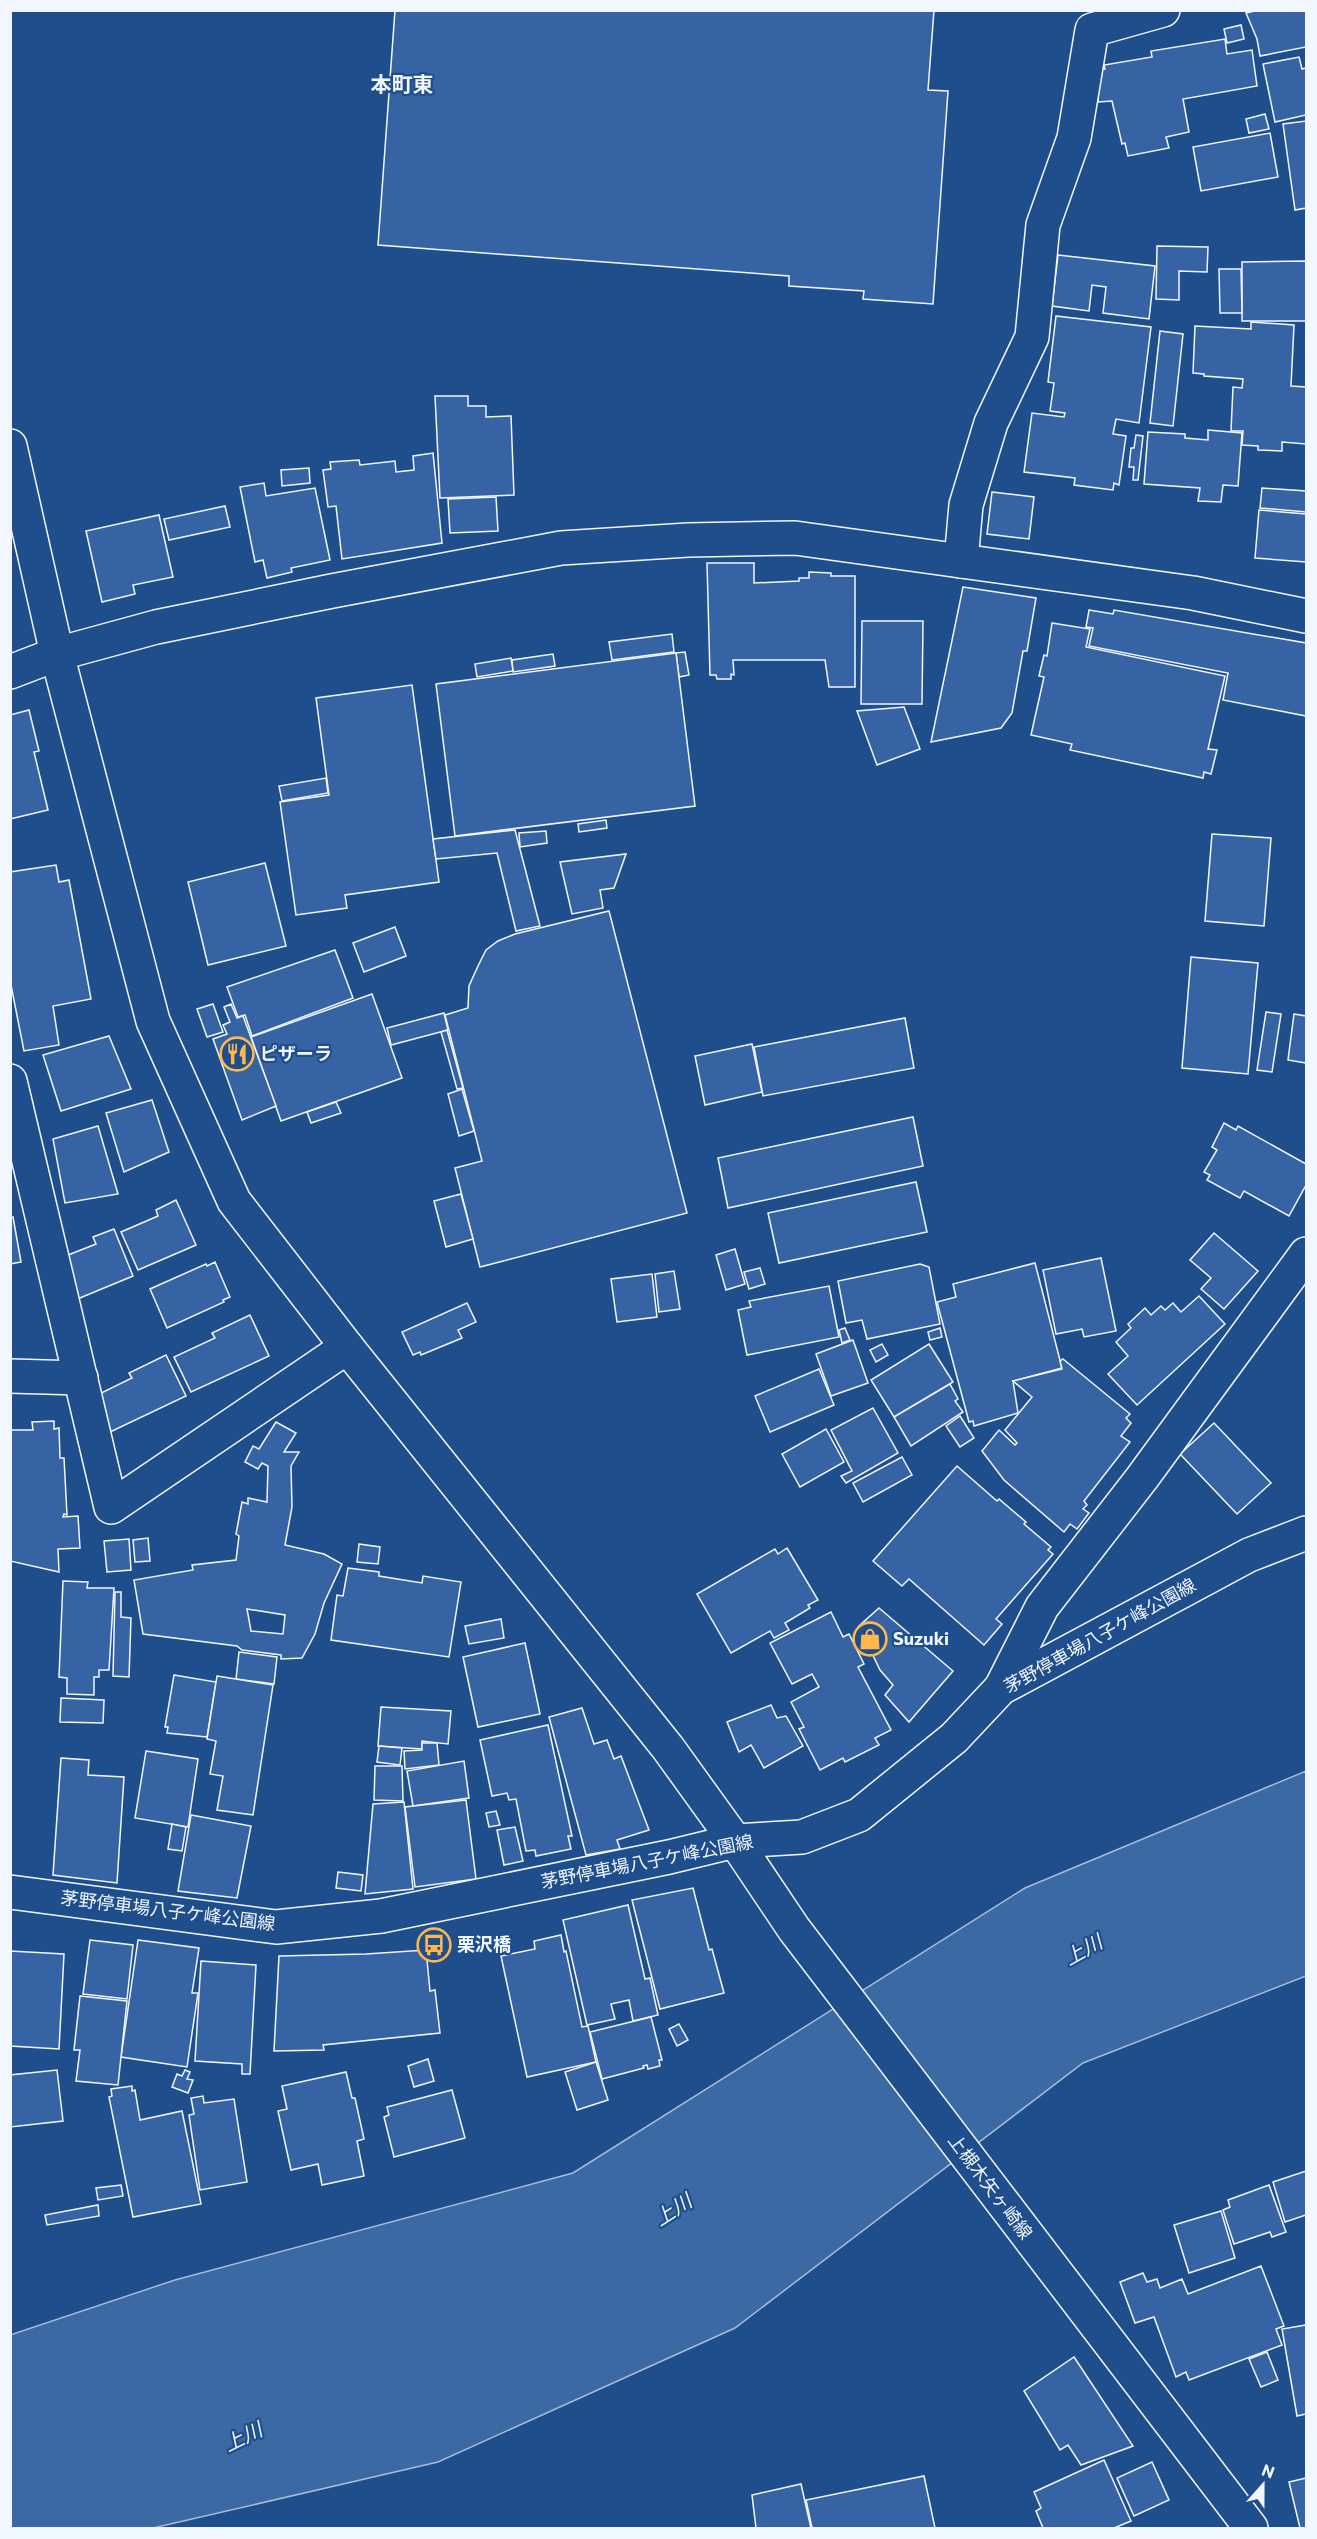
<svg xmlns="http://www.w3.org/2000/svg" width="1317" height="2539" viewBox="0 0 1317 2539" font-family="Commissioner,'Noto Sans JP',sans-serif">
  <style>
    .water { fill: #3b69a3; stroke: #a8bbd7; stroke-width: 1.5 }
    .building { fill: #3563a3; stroke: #f2f6ff; stroke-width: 1.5; fill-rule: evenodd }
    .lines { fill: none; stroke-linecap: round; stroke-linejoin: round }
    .street-casing { stroke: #f2f6ff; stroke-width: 36 }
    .secondary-casing { stroke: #f2f6ff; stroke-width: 36 }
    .street { stroke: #1f4e8c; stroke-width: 33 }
    .secondary { stroke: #1f4e8c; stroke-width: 33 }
    .labels { text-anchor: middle; stroke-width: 4.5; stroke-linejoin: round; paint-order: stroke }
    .poi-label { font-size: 18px; font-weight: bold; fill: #f2f6ff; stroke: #1f4e8c; text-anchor: start }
    .street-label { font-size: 18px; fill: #f2f6ff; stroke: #1f4e8c }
    .water-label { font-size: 20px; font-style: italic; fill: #f2f6ff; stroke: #1f4e8c }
    .quarter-label { font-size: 21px; font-weight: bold; fill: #f2f6ff; stroke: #1f4e8c }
  </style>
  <rect width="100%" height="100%" fill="#1f4e8c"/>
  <polygon class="water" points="1306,1771 1306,1976 1083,2063 735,2328 438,2462 153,2528 11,2528 10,2335 175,2280 573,2173 1025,1888"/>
  <g class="building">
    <polygon points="395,10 934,10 928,90 948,91 933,304 863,299 864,291 789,286 789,276 378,245"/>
    <polygon points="1259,10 1306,10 1306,47 1260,56 1257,39 1246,13"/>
    <polygon points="1241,25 1244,39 1227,43 1224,29"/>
    <polygon points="1225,39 1227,54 1252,50 1257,86 1183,99 1189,132 1166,137 1169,148 1128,156 1125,143 1122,144 1112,101 1098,102 1100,69 1105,69 1104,65 1152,57 1151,51"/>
    <polygon points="1299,57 1302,69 1306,68 1306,115 1275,122 1263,64"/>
    <polygon points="1265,114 1269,129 1249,133 1246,119"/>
    <polygon points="1306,121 1306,208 1295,210 1283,124"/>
    <polygon points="1270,133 1278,177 1201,191 1193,147"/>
    <polygon points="1157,246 1208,247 1207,272 1179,271 1179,300 1156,299"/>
    <polygon points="1058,255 1155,266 1149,319 1103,313 1106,287 1092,285 1089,311 1052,306"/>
    <polygon points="1306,261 1306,321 1242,321 1242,262"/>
    <polygon points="1219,269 1241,269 1242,313 1220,313"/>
    <polygon points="1056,316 1151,327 1139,423 1116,419 1113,434 1126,436 1119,485 1114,483 1113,490 1074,485 1075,478 1024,472 1032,413 1064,417 1065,413 1050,411 1054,383 1048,382"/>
    <polygon points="1251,322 1294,325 1291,386 1306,387 1306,444 1282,442 1282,451 1258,450 1258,446 1242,445 1243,431 1231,431 1233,387 1242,388 1243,379 1204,376 1204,374 1193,373 1195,326 1251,329"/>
    <polygon points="1160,331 1183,334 1173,426 1150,423"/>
    <polygon points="435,396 468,396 468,406 486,406 486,417 511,416 514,495 440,498"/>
    <polygon points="1208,430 1242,433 1238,486 1223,485 1221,502 1198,501 1200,488 1144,484 1148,432 1185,434 1185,438 1208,440"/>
    <polygon points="1136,435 1143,436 1138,480 1133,480 1134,467 1129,467 1131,448 1134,448"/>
    <polygon points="433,453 442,543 342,559 336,506 328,507 323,470 331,469 330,462 359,460 360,465 395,461 396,472 414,470 413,456"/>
    <polygon points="309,468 310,483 282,486 281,470"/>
    <polygon points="264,483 266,496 315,488 330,560 291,568 292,572 267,578 263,560 255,562 240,487"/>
    <polygon points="1262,488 1306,491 1306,512 1260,508"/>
    <polygon points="992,492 1034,497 1029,539 987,534"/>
    <polygon points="496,497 498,531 450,533 448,499"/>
    <polygon points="225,506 230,527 169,540 164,519"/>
    <polygon points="1259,510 1306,514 1306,562 1255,558"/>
    <polygon points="159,515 173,577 133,585 135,594 102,602 86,531"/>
    <polygon points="707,563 754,563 754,583 799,581 799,578 809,578 809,572 831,573 831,576 855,576 855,687 829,687 825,660 733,660 734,675 731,674 731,679 717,679 716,675 710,675"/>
    <polygon points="963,587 1036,598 1027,651 1023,651 1012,713 1001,728 931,742"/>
    <polygon points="1089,610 1113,614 1114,610 1306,643 1306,716 1223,700 1228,673 1089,646 1093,628 1086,627"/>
    <polygon points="862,621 923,621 922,704 861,704"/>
    <polygon points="1052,623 1090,629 1086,647 1225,676 1208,749 1217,750 1211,774 1204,772 1203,778 1070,750 1072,744 1031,735 1044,677 1039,676 1044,655 1047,656"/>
    <polygon points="672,634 674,652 612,660 609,642"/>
    <polygon points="685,652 689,675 679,677 676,653"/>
    <polygon points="676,653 695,806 455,836 436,684"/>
    <polygon points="553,654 555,666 513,672 512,660"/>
    <polygon points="511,658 513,671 477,677 475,664"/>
    <polygon points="412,685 439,882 345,895 347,908 296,915 280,802 329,795 316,698"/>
    <polygon points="904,707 920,749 877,765 857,711"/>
    <polygon points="29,710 39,751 34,752 48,810 10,819 10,715"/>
    <polygon points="326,778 328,793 282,801 279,786"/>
    <polygon points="606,820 607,828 579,832 578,824"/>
    <polygon points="515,830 540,926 516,931 497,853 436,859 433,839"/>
    <polygon points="546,831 547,843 520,847 519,833"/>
    <polygon points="1212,834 1271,838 1264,926 1205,921"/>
    <polygon points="626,854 614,888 600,890 603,908 572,914 560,862"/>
    <polygon points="265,863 286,946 208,965 188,882"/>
    <polygon points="56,865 59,882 69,880 91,999 53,1006 59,1045 24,1051 10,980 10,872"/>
    <polygon points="609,911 687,1213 480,1267 455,1168 482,1161 445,1015 468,1008 469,986 478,966 486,950 498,941 515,934"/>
    <polygon points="395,927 406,956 364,972 353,943"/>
    <polygon points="335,950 353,998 252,1036 245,1015 238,1017 227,987"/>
    <polygon points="1191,957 1258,963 1248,1074 1182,1068"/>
    <polygon points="372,994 402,1078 281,1121 251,1037"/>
    <polygon points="213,1004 223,1032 207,1037 197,1009"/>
    <polygon points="231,1004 237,1018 243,1016 276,1106 242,1120 213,1039 227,1034 223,1025 230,1022 224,1007"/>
    <polygon points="1266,1012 1281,1014 1272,1072 1257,1070"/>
    <polygon points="444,1013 448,1030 391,1045 387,1028"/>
    <polygon points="1294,1014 1306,1016 1306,1063 1288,1060"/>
    <polygon points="905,1018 914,1068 763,1096 754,1047"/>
    <polygon points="447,1030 463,1088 457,1089 441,1032"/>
    <polygon points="109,1036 131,1089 61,1111 43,1055"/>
    <polygon points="752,1044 762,1092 705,1105 695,1056"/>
    <polygon points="462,1089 474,1131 459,1136 448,1094"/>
    <polygon points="152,1100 169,1152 124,1172 106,1113"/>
    <polygon points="336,1102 341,1113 311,1123 307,1112"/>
    <polygon points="913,1117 923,1166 728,1208 718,1158"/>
    <polygon points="1224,1123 1236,1130 1238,1126 1306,1164 1306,1185 1289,1216 1244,1191 1240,1198 1207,1180 1210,1175 1204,1172 1217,1150 1212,1147"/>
    <polygon points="98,1126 118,1194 65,1203 53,1139"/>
    <polygon points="916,1182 927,1232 779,1263 768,1213"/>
    <polygon points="461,1194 473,1239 446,1247 434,1201"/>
    <polygon points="176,1200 196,1245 138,1270 121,1232 158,1216 156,1210"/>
    <polygon points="13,1217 21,1262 10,1264 10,1218"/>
    <polygon points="114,1229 133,1276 75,1300 58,1259 96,1244 93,1237"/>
    <polygon points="1214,1233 1258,1271 1224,1309 1201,1289 1211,1278 1190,1260"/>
    <polygon points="735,1249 745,1284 726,1290 716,1255"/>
    <polygon points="1101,1258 1116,1331 1084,1337 1082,1329 1056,1334 1043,1270"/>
    <polygon points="215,1262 230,1297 223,1300 224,1302 167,1328 150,1289 206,1264 207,1266"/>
    <polygon points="1035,1263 1062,1368 1013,1381 1018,1413 974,1426 973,1421 969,1422 937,1302 956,1297 953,1284"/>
    <polygon points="920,1264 929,1267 940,1324 867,1339 862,1320 846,1323 838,1281"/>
    <polygon points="760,1268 765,1284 749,1289 744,1272"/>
    <polygon points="674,1271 680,1309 659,1312 655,1274"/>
    <polygon points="652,1274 657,1317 617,1322 611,1279"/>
    <polygon points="829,1286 839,1337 747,1355 738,1310 751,1307 749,1301"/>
    <polygon points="1199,1296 1225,1324 1137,1405 1108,1374 1128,1356 1116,1342 1131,1328 1128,1324 1145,1308 1151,1315 1161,1306 1165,1310 1173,1303 1181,1312"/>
    <polygon points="467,1303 476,1322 458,1330 462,1338 421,1355 420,1352 413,1355 402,1332"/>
    <polygon points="250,1315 269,1356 191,1392 174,1357 215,1338 212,1333"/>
    <polygon points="845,1328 850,1340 842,1343 839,1330"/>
    <polygon points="940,1328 942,1337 930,1340 928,1332"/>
    <polygon points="853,1340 868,1383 831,1396 816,1354"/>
    <polygon points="882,1344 888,1355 876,1362 870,1350"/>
    <polygon points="929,1344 953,1382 894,1417 871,1380"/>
    <polygon points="166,1355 186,1396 108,1433 91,1398 132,1378 129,1373"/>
    <polygon points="1063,1359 1130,1414 1126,1418 1131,1423 1121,1436 1130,1442 1084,1501 1087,1505 1083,1509 1089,1513 1077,1529 1070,1524 1064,1532 1004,1480 982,1451 999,1430 1015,1445 1017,1443 1005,1430 1032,1397 1013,1381 1062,1369 1060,1361"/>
    <polygon points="819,1369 834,1405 770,1432 755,1396"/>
    <polygon points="950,1384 958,1399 955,1401 963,1412 911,1446 894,1417"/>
    <polygon points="873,1408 898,1453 846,1483 841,1476 852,1471 831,1430"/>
    <polygon points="960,1416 974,1438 960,1447 946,1426"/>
    <polygon points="54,1421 54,1429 59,1428 60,1458 64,1458 67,1515 64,1514 63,1517 78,1516 80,1548 58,1549 59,1572 10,1561 10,1430 33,1430 32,1422"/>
    <path d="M 276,1422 L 296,1433 L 284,1452 L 299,1452 L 291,1466 L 292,1507 L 285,1545 L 324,1554 L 342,1564 L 324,1603 L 315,1634 L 302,1658 L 281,1659 L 281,1655 L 242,1650 L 237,1646 L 143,1634 L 134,1580 L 193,1570 L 192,1565 L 236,1560 L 239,1536 L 236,1534 L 242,1502 L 248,1504 L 248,1498 L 267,1502 L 268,1466 L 262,1463 L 258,1469 L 245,1462 L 253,1446 L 259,1449 ZM 247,1609 L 285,1615 L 283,1634 L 251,1631 Z"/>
    <polygon points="1214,1423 1271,1483 1237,1514 1180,1454"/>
    <polygon points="826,1429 844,1462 800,1487 782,1454"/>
    <polygon points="902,1457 912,1475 863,1502 853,1483"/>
    <polygon points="957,1466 997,1501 999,1499 1026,1522 1024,1524 1051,1547 1048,1550 1053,1554 996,1619 1002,1624 984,1645 909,1579 902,1586 873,1561"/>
    <polygon points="148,1538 150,1561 135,1562 133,1540"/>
    <polygon points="129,1539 131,1570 107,1572 104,1541"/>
    <polygon points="359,1544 380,1547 378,1564 357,1562"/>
    <polygon points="787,1548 818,1600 808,1605 810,1608 785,1623 789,1630 774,1638 770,1631 731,1653 697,1594 775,1549 778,1554"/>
    <polygon points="348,1568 379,1572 379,1576 422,1583 423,1576 461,1582 449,1657 331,1640 337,1595 343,1596"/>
    <polygon points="63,1581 88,1582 87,1588 114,1588 109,1670 99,1670 99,1677 94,1677 94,1695 67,1694 67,1678 59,1677"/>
    <polygon points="115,1592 121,1592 121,1617 131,1618 129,1677 113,1676"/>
    <polygon points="879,1608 953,1671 909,1722 885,1695 893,1685 880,1670 859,1626"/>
    <polygon points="831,1612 843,1637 849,1634 864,1664 858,1667 891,1730 875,1738 879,1745 845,1762 843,1758 820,1770 799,1729 804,1727 791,1702 819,1687 812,1674 792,1684 770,1643"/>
    <polygon points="501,1619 504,1638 469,1644 465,1626"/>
    <polygon points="525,1643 540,1714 478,1727 463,1657"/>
    <polygon points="239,1652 277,1657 274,1684 236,1679"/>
    <polygon points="174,1675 216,1682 207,1737 167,1733 168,1727 165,1727"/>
    <polygon points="217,1676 273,1685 253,1815 217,1810 223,1776 210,1774 216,1741 207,1739"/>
    <polygon points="61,1698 104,1700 103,1723 60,1722"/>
    <polygon points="771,1705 777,1718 786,1716 803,1746 764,1768 751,1745 739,1752 727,1722"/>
    <polygon points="381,1707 451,1711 448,1744 422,1741 422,1749 378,1746"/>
    <polygon points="582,1708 594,1744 607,1740 614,1759 621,1756 649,1830 617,1840 620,1849 586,1855 549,1717"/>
    <polygon points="548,1725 572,1836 568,1836 571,1849 536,1856 535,1850 526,1851 516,1799 509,1800 507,1793 492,1796 480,1740"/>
    <polygon points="422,1743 437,1743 439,1765 405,1769 404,1751 422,1750"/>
    <polygon points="379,1746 402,1748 400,1765 377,1762"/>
    <polygon points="146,1751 198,1759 188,1827 135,1818"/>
    <polygon points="61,1758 89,1760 88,1775 124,1777 117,1883 53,1875"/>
    <polygon points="464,1761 469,1798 413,1806 407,1771"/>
    <polygon points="375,1766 402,1766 403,1801 374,1800"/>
    <polygon points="466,1800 476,1879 415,1887 405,1807"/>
    <polygon points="404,1802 413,1889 365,1894 373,1804"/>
    <polygon points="496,1811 500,1825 489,1827 486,1813"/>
    <polygon points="191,1815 251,1826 237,1898 178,1891"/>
    <polygon points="172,1824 186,1827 182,1851 168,1849"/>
    <polygon points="515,1827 523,1861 504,1865 497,1830"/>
    <polygon points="338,1872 363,1875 361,1891 336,1888"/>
    <polygon points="693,1888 709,1950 712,1949 724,1993 660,2009 632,1900"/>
    <polygon points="628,1905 645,1979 650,1978 658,2015 633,2021 629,2000 611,2004 615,2019 587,2025 563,1920"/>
    <polygon points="561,1935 564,1952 566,1951 582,2027 588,2026 596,2062 527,2077 501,1956 535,1949 534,1941"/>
    <polygon points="90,1940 133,1945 127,1999 83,1994"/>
    <polygon points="138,1940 199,1948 192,1993 198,1993 187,2067 121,2057"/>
    <polygon points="426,1950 430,1991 435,1990 440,2033 323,2045 324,2050 274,2051 279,1956 366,1954"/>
    <polygon points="10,1951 64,1954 59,2049 10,2046"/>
    <polygon points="201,1961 256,1965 250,2074 242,2074 242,2064 195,2061"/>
    <polygon points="80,1996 127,2001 118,2085 76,2081 80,2050 74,2050"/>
    <polygon points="651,2017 662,2060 659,2060 660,2066 648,2069 647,2065 643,2066 644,2068 602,2079 590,2032"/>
    <polygon points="679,2024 688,2040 677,2046 669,2029"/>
    <polygon points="428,2059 434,2081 414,2087 408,2066"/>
    <polygon points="596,2062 608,2100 577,2110 565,2072"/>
    <polygon points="57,2070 63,2121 10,2127 10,2075"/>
    <polygon points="185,2070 190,2072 187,2079 193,2080 188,2093 172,2087 177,2074 182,2076"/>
    <polygon points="346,2072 352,2098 355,2098 364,2139 357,2141 364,2176 322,2185 318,2164 291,2170 278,2111 287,2109 282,2086"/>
    <polygon points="132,2086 132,2091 135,2090 140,2120 182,2111 201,2204 133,2217 109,2097 112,2096 111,2089"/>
    <polygon points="452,2090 465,2138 394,2157 384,2117 389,2115 387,2107"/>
    <polygon points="203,2096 204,2103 234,2099 247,2182 200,2190 189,2115 194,2114 191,2098"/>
    <polygon points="1306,2171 1306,2215 1285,2222 1273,2182"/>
    <polygon points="121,2185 123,2196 98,2200 96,2188"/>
    <polygon points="1269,2185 1286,2232 1272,2237 1270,2232 1234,2244 1223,2210 1230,2207 1228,2200"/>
    <polygon points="98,2205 99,2216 47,2225 45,2215"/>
    <polygon points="1221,2211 1235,2258 1189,2273 1174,2225"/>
    <polygon points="1261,2266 1284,2326 1276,2329 1282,2345 1189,2380 1186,2372 1176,2377 1154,2317 1135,2323 1120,2282 1143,2273 1147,2282 1157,2279 1160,2288 1182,2279 1188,2294"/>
    <polygon points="1306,2325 1306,2414 1297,2416 1282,2329"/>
    <polygon points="1267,2352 1278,2380 1261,2387 1249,2359"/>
    <polygon points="1074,2357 1133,2446 1081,2465 1068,2445 1060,2450 1024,2391"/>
    <polygon points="1104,2460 1131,2521 1114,2528 1043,2528 1036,2511 1041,2508 1034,2492"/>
    <polygon points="1152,2462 1169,2500 1134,2516 1117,2478"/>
    <polygon points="924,2476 935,2528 812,2528 806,2500"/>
    <polygon points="1306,2478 1306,2528 1300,2528 1289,2482"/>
    <polygon points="801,2484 811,2528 756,2528 752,2495"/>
  </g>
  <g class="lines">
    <defs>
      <g id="street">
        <polyline points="961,561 966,505 991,423 1032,337 1043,225 1074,138 1092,30 1163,10"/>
        <polyline points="10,672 57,654 156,627 332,591 561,548 688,540 795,538 1193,593 1306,616"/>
        <polyline points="10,1081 111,1507 347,1347"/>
        <polyline points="10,1376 81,1378"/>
        <polyline points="1001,1688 1042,1607 1142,1478 1306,1254"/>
      </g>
      <g id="secondary">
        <polyline points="10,446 57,654 153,1021 234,1201 347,1347 668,1748 735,1841 794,1929 1251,2528"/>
        <polyline points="10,1892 276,1927 381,1916 669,1857 735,1841 802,1837 859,1815 954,1738 1001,1688 1249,1555 1306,1533"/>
      </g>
    </defs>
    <use href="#street" class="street-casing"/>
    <use href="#secondary" class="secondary-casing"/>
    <use href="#street" class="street"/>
    <use href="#secondary" class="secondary"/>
  </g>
  <defs>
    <symbol id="restaurant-ring" viewBox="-11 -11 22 22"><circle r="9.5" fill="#1f4e8c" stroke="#ffb74d" stroke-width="1.5"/><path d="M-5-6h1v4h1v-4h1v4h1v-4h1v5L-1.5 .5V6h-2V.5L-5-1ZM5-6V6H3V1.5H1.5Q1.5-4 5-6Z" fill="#ffb74d"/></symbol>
    <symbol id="shop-ring" viewBox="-11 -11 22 22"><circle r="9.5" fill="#1f4e8c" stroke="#ffb74d" stroke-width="1.5"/><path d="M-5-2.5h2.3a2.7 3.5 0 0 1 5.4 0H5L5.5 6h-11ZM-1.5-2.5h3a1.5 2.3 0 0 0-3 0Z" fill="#ffb74d"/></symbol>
    <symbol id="bus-ring" viewBox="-11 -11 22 22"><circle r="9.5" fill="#1f4e8c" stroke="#ffb74d" stroke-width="1.5"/><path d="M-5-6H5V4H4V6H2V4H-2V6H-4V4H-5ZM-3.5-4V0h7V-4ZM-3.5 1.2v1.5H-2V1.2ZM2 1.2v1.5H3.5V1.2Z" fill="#ffb74d"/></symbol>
  </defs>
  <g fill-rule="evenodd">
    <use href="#restaurant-ring" x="218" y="1035" width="38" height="38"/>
    <use href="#shop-ring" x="851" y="1620" width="38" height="38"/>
    <use href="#bus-ring" x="415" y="1926" width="38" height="38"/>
  </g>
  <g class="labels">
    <g class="poi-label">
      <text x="260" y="1060">ピザーラ</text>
      <text x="893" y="1645">Suzuki</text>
      <text x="457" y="1951">栗沢橋</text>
    </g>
    <g class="street-label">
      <text transform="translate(1100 1636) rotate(-29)" y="6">茅野停車場八子ケ峰公園線</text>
      <text transform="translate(647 1862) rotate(-11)" y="6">茅野停車場八子ケ峰公園線</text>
      <text transform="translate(168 1911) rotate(7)" y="6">茅野停車場八子ケ峰公園線</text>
      <text transform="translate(990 2187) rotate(53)" y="6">上槻木矢ヶ崎線</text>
    </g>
    <g class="water-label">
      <text transform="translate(1083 1950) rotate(-29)" y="7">上川</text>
      <text transform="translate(673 2210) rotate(-33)" y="7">上川</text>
      <text transform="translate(243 2437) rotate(-26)" y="7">上川</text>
    </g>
    <g class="quarter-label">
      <text x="402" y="92">本町東</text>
    </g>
  </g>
  <rect width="1317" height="2539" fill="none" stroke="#f2f6ff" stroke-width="24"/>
  <g transform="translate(1263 2485) rotate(21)" stroke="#1f4e8c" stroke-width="4.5" paint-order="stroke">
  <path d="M0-4.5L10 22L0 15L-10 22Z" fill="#f2f6ff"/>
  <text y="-9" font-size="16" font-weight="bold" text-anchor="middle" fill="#f2f6ff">N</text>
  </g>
</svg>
